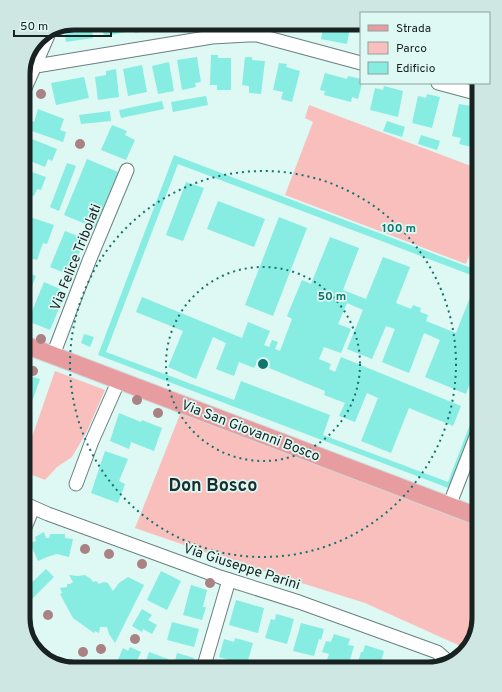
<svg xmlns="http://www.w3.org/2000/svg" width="502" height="692" viewBox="0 0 502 692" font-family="Overpass,sans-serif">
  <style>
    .green { fill: #f9bfbd }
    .building { fill: #87ece1 }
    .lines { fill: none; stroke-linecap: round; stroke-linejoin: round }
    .minor-casing { stroke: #69817e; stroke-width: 15 }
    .major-casing { stroke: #d5d7d7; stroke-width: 19 }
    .minor { stroke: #fff; stroke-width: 13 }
    .major { stroke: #e79da0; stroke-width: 17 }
    .tree { fill: #aa8284 }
    .ring { fill: none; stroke: #0f766e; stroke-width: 2; stroke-dasharray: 2 4 }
    .labels { text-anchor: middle; stroke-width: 3.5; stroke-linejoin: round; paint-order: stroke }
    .street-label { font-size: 14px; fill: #182221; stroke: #def8f4 }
    .district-label { font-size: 18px; font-weight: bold; fill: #1a2f2d; stroke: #def8f4 }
    .rim { fill: none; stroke: #182221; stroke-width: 5 }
    .centre { fill: #0f766e; stroke: #def8f4; stroke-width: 2 }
    .ring-label { font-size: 12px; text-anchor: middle; font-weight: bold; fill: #0f766e; stroke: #def8f4; stroke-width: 3.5; stroke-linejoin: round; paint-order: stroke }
  </style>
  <rect width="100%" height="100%" fill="#def8f4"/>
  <g class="green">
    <polygon points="309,105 479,169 479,230 466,264 285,195 313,122 305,118"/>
    <polygon points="55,371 105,390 87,431 72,457 57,467 45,480 23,471 23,463"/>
    <polygon points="181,412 479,526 479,618 472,643 467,649 365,603 216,556 135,528"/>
  </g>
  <g class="building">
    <polygon points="74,23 91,23 93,38 66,42 64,27 72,26 72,24"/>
    <polygon points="101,23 124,23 126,32 104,36"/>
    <polygon points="133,23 154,23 154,24 145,26 146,31 135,33"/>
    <polygon points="284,23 307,23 306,29 284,25"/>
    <polygon points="324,23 347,23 346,27 350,28 347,44 321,39"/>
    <polygon points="211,55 218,55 218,58 231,58 231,90 217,90 217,85 210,85"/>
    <polygon points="197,57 201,82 195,83 196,87 182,90 177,60"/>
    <polygon points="245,57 252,57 252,60 265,61 261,94 249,93 249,86 242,85"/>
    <polygon points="169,62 174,91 158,94 152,66"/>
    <polygon points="279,63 287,64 286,67 300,71 292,102 281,99 283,92 273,90"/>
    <polygon points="142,65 147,92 128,96 123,69"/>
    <polygon points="116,69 119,97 98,100 95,77 106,75 106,71"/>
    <polygon points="325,73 347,79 348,76 361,79 361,83 362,83 358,99 352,97 351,102 324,95 325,91 320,90"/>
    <polygon points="84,77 89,98 56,105 51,83"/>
    <polygon points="384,86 403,91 398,117 370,110 375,88 383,90"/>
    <polygon points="427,94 440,97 432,128 412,123 418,96 426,98"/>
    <polygon points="206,96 208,105 173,112 171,102"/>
    <polygon points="162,101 164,109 121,118 119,110"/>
    <polygon points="459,104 471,106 471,110 479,112 472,147 459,144 461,138 452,136"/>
    <polygon points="38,109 64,119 60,130 66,132 63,142 29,130 32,121 34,122"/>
    <polygon points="110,111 111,121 81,124 79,115"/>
    <polygon points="387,121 405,127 402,137 383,131"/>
    <polygon points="112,125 127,131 125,135 135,140 126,160 101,150"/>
    <polygon points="421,135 440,141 437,150 418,144"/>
    <polygon points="27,137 57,149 52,161 48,159 45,167 23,158 23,147"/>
    <polygon points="174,155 479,271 479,278 178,164 106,352 234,400 241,381 330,415 323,435 448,482 479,401 479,415 451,489 98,355"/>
    <polygon points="87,159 118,172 95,228 64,215"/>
    <polygon points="67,163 76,166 59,211 50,207"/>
    <polygon points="23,169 46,177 41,190 37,189 34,196 23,192"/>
    <polygon points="186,182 204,188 183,241 166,235"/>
    <polygon points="218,201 265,219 254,247 207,229"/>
    <polygon points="27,216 54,225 47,244 43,243 37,260 23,256 23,227"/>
    <polygon points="279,217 307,228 273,316 245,305"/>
    <polygon points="65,231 85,239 70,275 50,267"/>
    <polygon points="330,237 359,248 343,290 366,299 383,257 410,267 396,303 411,309 413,305 421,308 420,312 428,315 426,321 456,333 471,295 479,299 479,360 466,394 425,377 440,340 424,333 409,373 382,362 395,329 386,326 372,359 347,349 363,310 347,303 338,324 351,329 341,353 324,347 319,359 331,364 329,369 335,372 341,357 461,406 453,426 409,408 391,453 361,441 378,398 367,393 355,422 339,416 345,403 324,395 325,391 257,363 254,368 239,362 234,376 216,369 226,343 213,337 196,379 168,367 183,331 136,312 142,297 242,338 248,322 270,331 264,345 269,347 272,340 278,342 275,349 280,351 292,319 287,316 302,280 311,284"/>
    <polygon points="23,271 36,276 23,309"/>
    <polygon points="44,282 60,289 57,296 63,299 50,330 28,321"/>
    <polygon points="84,334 94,337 90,347 81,343"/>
    <polygon points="29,376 40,379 28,413 23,412 23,394"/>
    <polygon points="119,413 141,422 142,420 162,428 154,451 131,442 129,449 110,441"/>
    <polygon points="23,427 31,430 23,450"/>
    <polygon points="105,451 128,459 119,481 125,484 118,503 91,493"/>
    <polygon points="44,532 46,538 49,538 50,534 65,534 65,538 73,539 69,557 57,554 47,557 38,561 30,543 36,541 35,537"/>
    <polygon points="46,569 54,577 32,599 24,590"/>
    <polygon points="161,571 181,581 167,610 147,600"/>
    <polygon points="69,575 78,576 85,575 91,579 93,582 96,581 99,584 104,582 108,583 113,591 119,583 128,577 144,585 115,643 109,634 107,627 100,627 99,633 95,631 94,633 73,618 60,594 62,593 60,588 67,587 67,584 70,584 73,582"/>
    <polygon points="191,585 207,590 203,607 206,607 202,620 183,615"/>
    <polygon points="236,600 264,608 258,633 229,625"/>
    <polygon points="142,609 152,615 148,620 157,625 152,634 143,629 142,632 132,626"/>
    <polygon points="276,614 294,619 287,644 265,638 271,619 275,620"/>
    <polygon points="172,622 199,629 194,647 167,640"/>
    <polygon points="301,623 324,629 321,640 319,639 314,656 293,651"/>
    <polygon points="334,634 350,639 348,645 354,646 348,667 327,660 329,654 322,652 326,641 331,642"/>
    <polygon points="235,638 253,643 247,664 239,662 239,665 232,663 233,661 219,657 224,639 234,642"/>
    <polygon points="365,645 384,651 379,669 356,669 361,652 363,652"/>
    <polygon points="130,647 141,652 133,669 114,669 123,648 128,651"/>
    <polygon points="149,652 168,659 164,669 143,669"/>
    <polygon points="177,653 194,658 190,669 173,669"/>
    <polygon points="397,662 410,669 393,669"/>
    <polygon points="416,663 426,669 412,669"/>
  </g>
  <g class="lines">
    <defs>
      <g id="minor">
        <polyline points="36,66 212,37 248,35 257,35 361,63"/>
        <polyline points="438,83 479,94"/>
        <polyline points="23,93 49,33"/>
        <polyline points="53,355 89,261 127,170"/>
        <polyline points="76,484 92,441 119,380"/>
        <polyline points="23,503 48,514 220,577 299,602 437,652 444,658 448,663"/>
        <polyline points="449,506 479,429"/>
        <polyline points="23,532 33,508"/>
        <polyline points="203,669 229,580"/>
      </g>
      <polyline id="major" points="23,344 479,517"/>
    </defs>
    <use href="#minor" class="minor-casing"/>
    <use href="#major" class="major-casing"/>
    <use href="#minor" class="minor"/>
    <use href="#major" class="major"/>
  </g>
  <g class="tree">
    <circle cx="41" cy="94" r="5"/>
    <circle cx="80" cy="144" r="5"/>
    <circle cx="41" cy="339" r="5"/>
    <circle cx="33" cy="371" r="5"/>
    <circle cx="137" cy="400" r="5"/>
    <circle cx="158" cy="413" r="5"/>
    <circle cx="85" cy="549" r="5"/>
    <circle cx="109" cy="554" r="5"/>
    <circle cx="142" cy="564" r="5"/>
    <circle cx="210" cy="583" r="5"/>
    <circle cx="48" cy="615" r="5"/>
    <circle cx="135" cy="639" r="5"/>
    <circle cx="101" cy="649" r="5"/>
    <circle cx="83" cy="652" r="5"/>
  </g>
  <g class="ring">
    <circle cx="263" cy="364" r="97"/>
    <circle cx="263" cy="364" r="193"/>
  </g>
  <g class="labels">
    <g class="street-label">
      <text transform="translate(75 257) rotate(-68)" y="5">Via Felice Tribolati</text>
      <text transform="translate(251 430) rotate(21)" y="5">Via San Giovanni Bosco</text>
      <text transform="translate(242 566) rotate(18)" y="5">Via Giuseppe Parini</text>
    </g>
    <g class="district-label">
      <text x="213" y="491">Don Bosco</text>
    </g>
  </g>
  <path d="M0 0H502V692H0ZM74 30H428A44 44 0 0 1 472 74V618A44 44 0 0 1 428 662H74A44 44 0 0 1 30 618V74A44 44 0 0 1 74 30Z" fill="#cee7e3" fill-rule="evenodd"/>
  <path class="rim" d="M74 30H428A44 44 0 0 1 472 74V618A44 44 0 0 1 428 662H74A44 44 0 0 1 30 618V74A44 44 0 0 1 74 30Z"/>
  <circle cx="263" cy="364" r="6" class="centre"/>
  <g class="ring-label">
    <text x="399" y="232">100 m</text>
    <text x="332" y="300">50 m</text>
  </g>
  <rect x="360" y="12" width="130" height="72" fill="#def8f4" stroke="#8fa2a0"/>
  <rect x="368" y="25" width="20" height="6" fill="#e79da0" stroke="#8fa2a0"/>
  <text x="396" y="32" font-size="12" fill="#182221">Strada</text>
  <rect x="368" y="42" width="20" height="12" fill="#f9bfbd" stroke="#8fa2a0"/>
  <text x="396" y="52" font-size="12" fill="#182221">Parco</text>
  <rect x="368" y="62" width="20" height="12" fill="#87ece1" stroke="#8fa2a0"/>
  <text x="396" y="72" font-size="12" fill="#182221">Edificio</text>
  <path d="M14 30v6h97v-6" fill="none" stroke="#182221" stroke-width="2"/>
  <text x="20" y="30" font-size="12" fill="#182221" stroke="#def8f4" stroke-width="3" paint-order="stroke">50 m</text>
</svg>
